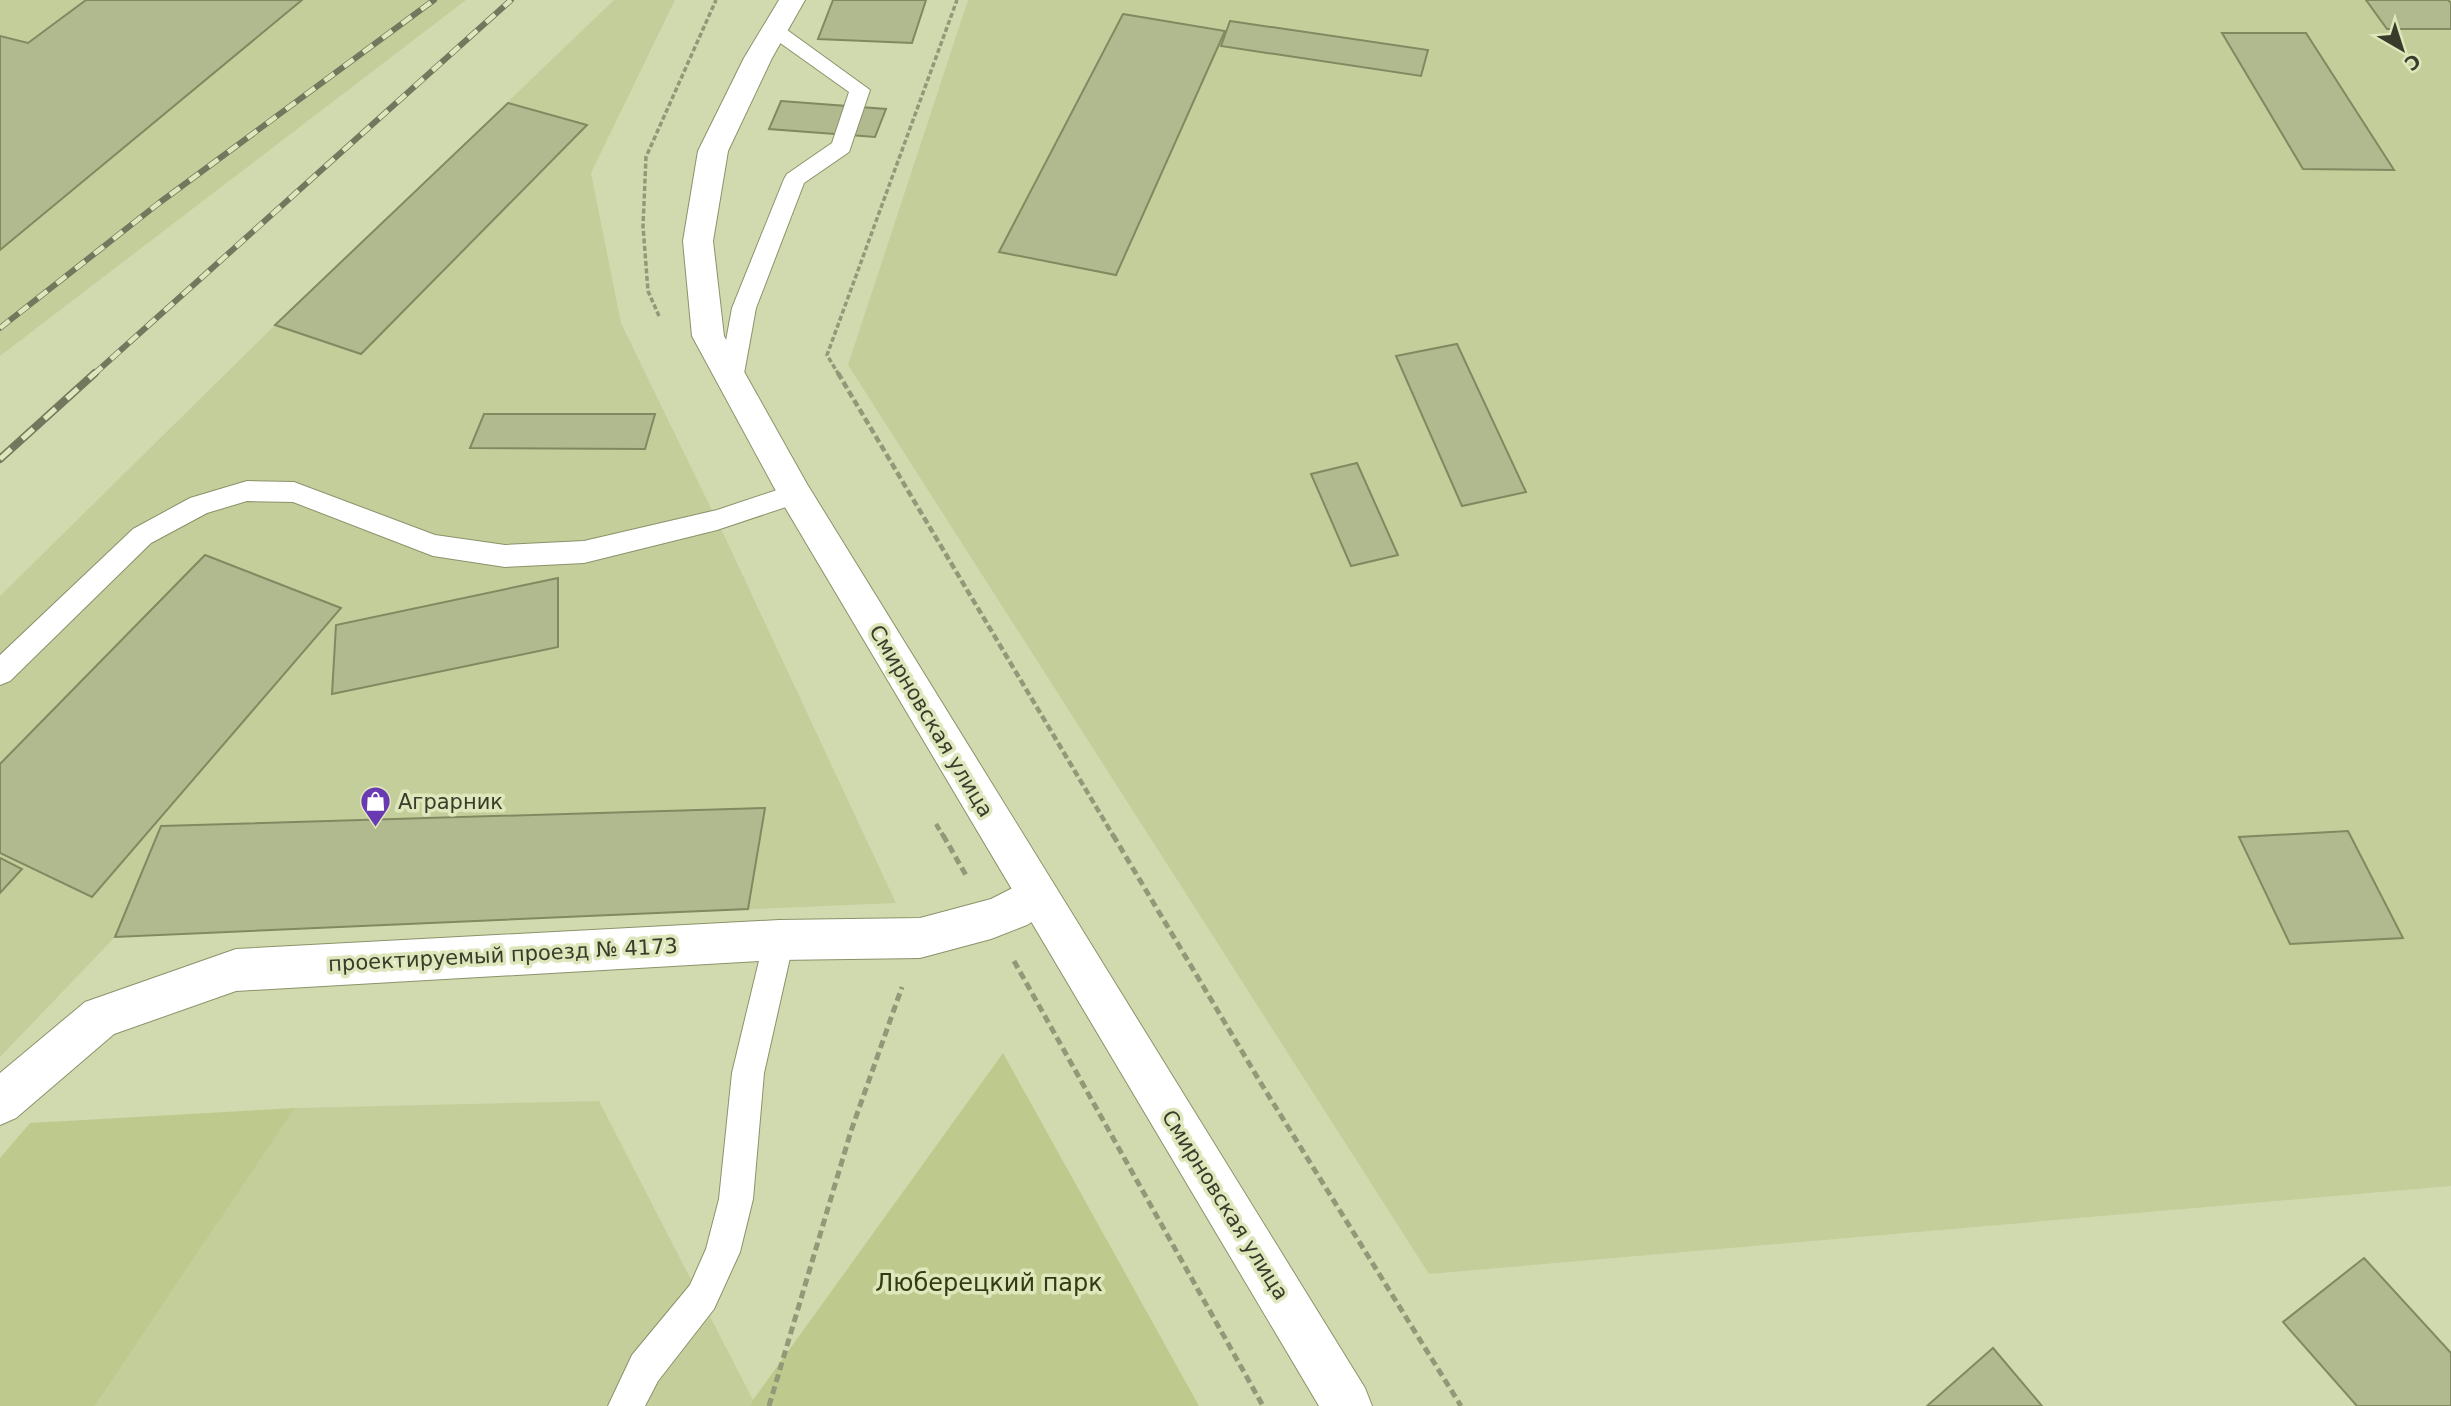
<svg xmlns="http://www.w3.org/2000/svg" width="2451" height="1406" viewBox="0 0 2451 1406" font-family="'DejaVu Sans',sans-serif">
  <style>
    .built { fill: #c4ce9b }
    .green { fill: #beca8d }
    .building { fill: #b1ba8f; stroke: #818960; stroke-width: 2 }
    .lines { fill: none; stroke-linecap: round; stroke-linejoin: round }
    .service-casing { stroke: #8a9269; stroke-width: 2 }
    .minor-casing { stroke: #8a9269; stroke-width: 2 }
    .secondary-casing { stroke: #8a9269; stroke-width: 2 }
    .path-far2 { stroke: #929878; stroke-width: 3.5; stroke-dasharray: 5 2.5; stroke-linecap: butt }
    .path-far1 { stroke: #929878; stroke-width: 4.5; stroke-dasharray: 7 3.5; stroke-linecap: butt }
    .path { stroke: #929878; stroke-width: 5; stroke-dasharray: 8 4.5; stroke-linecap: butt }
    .service { fill: #fff; fill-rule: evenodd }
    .minor { fill: #fff; fill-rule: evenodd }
    .secondary { fill: #fff; fill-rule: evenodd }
    .rail-far1-casing { stroke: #72775d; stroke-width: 6 }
    .rail-casing { stroke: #72775d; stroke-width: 8 }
    .rail-far1 { stroke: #dee7bb; stroke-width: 4.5; stroke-dasharray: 12; stroke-linecap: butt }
    .rail { stroke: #dee7bb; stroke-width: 5; stroke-dasharray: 15; stroke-linecap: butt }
    .labels { text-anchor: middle; stroke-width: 7; stroke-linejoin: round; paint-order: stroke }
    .street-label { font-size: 21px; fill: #393c2b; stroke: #dee7bb }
    .poi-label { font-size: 21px; fill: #393c2b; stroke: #dee7bb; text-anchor: start }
    .near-park-label { font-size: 24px; fill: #343a13; stroke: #dee7bb }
  </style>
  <rect width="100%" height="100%" fill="#d1daaf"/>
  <g class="built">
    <polygon points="0,0 466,0 0,356"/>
    <polygon points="614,0 675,0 591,173 621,323 723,533 896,903 115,937 0,1057 0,596 275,325"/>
    <polygon points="968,0 2451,0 2451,1186 1429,1274 848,365"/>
    <polygon points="599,1101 753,1400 750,1406 95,1406 295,1108"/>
  </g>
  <g class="green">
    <polygon points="1003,1053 1199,1406 750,1406 753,1400"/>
    <polygon points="295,1108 95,1406 0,1406 0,1158 30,1123"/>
  </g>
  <g class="building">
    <polygon points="86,0 302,0 0,250 0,36 28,43"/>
    <polygon points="833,0 926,0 912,43 818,39"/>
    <polygon points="2366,0 2448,0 2451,3 2451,29 2387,29"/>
    <polygon points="1123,14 1225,31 1116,275 999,252"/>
    <polygon points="1230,21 1428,50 1421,76 1221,46"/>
    <polygon points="2222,33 2306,33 2394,170 2303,169"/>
    <polygon points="781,101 886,109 875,137 769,129"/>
    <polygon points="508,103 587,125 361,354 275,325"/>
    <polygon points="1457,344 1526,492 1462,506 1396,356"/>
    <polygon points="484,414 655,414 645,449 470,448"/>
    <polygon points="1357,463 1398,555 1351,566 1311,474"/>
    <polygon points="205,555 341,608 92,897 0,853 0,764"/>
    <polygon points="558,578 558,647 332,694 336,625"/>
    <polygon points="765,808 748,909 115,937 161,826"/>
    <polygon points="2348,831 2403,938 2290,944 2239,837"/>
    <polygon points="0,858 22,869 0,893"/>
    <polygon points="2364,1258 2451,1353 2451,1406 2357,1406 2283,1322"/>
    <polygon points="1993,1348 2042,1406 1927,1406"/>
  </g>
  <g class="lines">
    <defs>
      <g id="service">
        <polygon points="776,25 783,27 870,90 849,152 804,183 756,308 743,379 740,385 731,388 722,385 719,379 732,308 784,179 787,174 832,143 849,92 769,35 766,31 769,27"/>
        <polygon points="247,481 294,482 435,535 505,545 584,541 717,510 795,484 804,487 808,494 804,501 717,530 584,563 505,567 433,556 293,502 247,501 207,513 151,543 10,681 0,685 0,655 133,529 190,498"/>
        <polygon points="779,925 790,930 794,940 764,1073 753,1199 740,1252 714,1309 658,1381 645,1406 608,1406 632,1355 690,1285 706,1249 719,1199 732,1073 764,940 768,930"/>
      </g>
      <polygon id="minor" points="1036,876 1051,882 1057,896 1051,910 1027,925 991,939 920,958 779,960 236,991 114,1034 16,1118 0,1125 0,1073 85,1002 236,949 779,920 920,918 991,899"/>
      <polygon id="secondary" points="779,0 805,0 772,58 728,151 713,241 724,336 807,484 1365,1388 1372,1406 1319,1406 783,504 692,336 683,241 698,151 744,58"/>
    </defs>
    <use href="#service" class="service-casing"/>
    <use href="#minor" class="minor-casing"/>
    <use href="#secondary" class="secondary-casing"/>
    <g class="path-far2">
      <polyline points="659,316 648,291 643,226 646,157 716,0"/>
      <polyline points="839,375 827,355 957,0"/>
    </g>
    <g class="path-far1">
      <polyline points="838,373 1114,837"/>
      <polyline points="936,824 944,837"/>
    </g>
    <g class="path">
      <polyline points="943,835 967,877"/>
      <polyline points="1113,835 1262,1085 1461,1406"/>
      <polyline points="1014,961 1263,1406"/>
      <polyline points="769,1406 851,1131 902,987"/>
    </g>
    <use href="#service" class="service"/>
    <use href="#minor" class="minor"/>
    <use href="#secondary" class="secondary"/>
    <defs>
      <g id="rail-far1">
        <polyline points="0,328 159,203 434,0"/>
        <polyline points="93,375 511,0"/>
      </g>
      <polyline id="rail" points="0,459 95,373"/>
    </defs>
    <use href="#rail-far1" class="rail-far1-casing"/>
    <use href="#rail" class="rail-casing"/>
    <use href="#rail-far1" class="rail-far1"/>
    <use href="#rail" class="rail"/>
  </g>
  <defs>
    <symbol id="shop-pin" viewBox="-11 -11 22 30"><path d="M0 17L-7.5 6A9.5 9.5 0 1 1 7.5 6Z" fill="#693ab1" stroke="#dee7bb"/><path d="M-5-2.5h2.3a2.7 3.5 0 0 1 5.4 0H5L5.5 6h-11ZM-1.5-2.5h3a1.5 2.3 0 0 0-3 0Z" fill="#fff"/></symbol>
  </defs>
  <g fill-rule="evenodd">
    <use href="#shop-pin" x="358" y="784" width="35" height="47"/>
  </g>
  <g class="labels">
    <g class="street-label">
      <text transform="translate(931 721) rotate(59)" y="7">Смирновская улица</text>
      <text transform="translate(503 955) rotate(-3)" y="7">проектируемый проезд № 4173</text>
      <text transform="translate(1225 1205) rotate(58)" y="7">Смирновская улица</text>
    </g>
    <g class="poi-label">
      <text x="398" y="809">Аграрник</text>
    </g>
    <g class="near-park-label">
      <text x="989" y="1291">Люберецкий парк</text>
    </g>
  </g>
  <g transform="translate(2402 49) rotate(141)" stroke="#dee7bb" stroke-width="5" paint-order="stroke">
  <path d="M0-5L12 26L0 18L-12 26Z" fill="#393c2b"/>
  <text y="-10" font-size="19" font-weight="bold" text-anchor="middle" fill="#393c2b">С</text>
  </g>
</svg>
